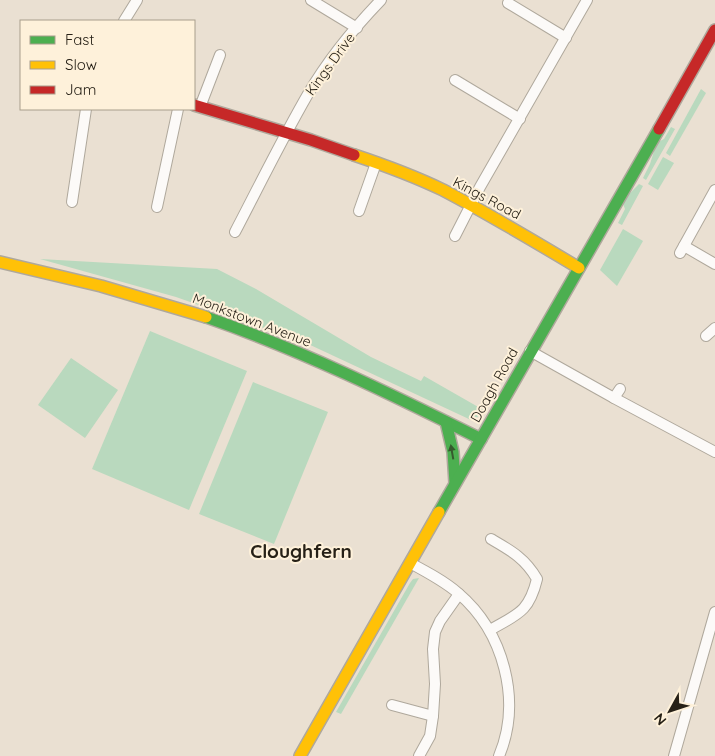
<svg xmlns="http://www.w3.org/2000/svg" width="715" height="756" viewBox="0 0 715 756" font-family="Quicksand,sans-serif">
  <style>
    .green { fill: #b9d9be }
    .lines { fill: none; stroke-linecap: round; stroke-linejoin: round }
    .street-casing { stroke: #afa89c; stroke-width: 12 }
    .fast-casing { stroke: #afa89c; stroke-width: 14 }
    .slow-casing { stroke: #afa89c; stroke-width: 14 }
    .jam-casing { stroke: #afa89c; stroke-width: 14 }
    .street { stroke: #fcfaf8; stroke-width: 10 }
    .fast { stroke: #4caf50; stroke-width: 11 }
    .slow { stroke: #ffc107; stroke-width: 11 }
    .jam { stroke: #c62828; stroke-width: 11 }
    .oneway { fill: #365a2e }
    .labels { text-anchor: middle; stroke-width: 4; stroke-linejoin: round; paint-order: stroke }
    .street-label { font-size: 14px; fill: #272117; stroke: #fef1da }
    .district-label { font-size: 19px; font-weight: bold; fill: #272117; stroke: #fef1da }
  </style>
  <rect width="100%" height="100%" fill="#eae0d2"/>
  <g class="green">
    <polygon points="701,89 706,93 670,156 666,153"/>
    <polygon points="671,127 675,129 646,180 643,178 650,164 655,148 658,142 664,139"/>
    <polygon points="663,157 674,163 658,190 648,184"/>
    <polygon points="639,184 643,186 622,225 618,223 625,209 623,204 628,195"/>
    <polygon points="623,229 643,241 617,286 600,270"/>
    <polygon points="40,259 217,269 256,289 371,357 421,381 424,376 487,412 471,420 306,343 176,297"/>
    <polygon points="150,331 247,371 189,510 92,469"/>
    <polygon points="71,358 118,390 85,438 38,405"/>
    <polygon points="253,382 328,412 274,544 199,514"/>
    <polygon points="419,578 341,714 336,712 410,583 413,579"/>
  </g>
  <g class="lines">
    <defs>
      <g id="street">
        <polyline points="311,0 357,28"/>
        <polyline points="508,3 566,38"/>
        <polyline points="124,21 137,0"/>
        <polyline points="455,80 520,119"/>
        <polyline points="200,107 220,55"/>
        <polyline points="72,202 86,109"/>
        <polyline points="157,207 178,109"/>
        <polyline points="359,211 376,163"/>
        <path d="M 235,232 C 259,186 282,139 308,94 C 328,60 354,28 381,0"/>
        <polyline points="455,236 480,187 587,0"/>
        <polyline points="684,246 715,264"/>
        <polyline points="680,253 715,190"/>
        <polyline points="706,336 715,328"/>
        <polyline points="530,351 614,398 620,389"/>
        <polyline points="614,398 715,452"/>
        <path d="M 410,563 C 427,572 444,581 458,593 C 504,632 522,701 499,756"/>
        <path d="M 490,630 C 518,614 529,612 537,579 C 525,558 510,550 491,539"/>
        <polyline points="392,705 433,716"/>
        <polyline points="419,756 430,736 433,716 435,684 433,649 435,632 440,621 459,594"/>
        <polyline points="674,756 715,612"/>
      </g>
      <g id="fast">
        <path d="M 206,317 C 301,350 391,394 481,439"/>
        <polyline points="446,422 453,452 455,483"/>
        <polyline points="439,512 659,129"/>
      </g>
      <g id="slow">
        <path d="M 354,155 C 384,165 414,176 443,190 C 489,214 534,241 579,268"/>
        <polyline points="0,262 101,286 206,317"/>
        <polyline points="300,756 439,512"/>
      </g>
      <g id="jam">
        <polyline points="194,105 311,140 354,155"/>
        <polyline points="659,129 715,30"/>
      </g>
    </defs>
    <use href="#street" class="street-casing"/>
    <use href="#fast" class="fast-casing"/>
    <use href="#slow" class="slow-casing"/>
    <use href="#jam" class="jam-casing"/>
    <use href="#street" class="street"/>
    <use href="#fast" class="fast"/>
    <use href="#slow" class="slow"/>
    <use href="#jam" class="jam"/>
  </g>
  <defs><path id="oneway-solid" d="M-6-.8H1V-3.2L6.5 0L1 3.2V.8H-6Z" transform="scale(1.25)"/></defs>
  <use class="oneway" href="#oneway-solid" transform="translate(452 452) rotate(-100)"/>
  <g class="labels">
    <g class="street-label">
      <text transform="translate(330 64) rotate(-54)" y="5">Kings Drive</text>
      <text transform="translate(487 198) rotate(28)" y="5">Kings Road</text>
      <text transform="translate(252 320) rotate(21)" y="5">Monkstown Avenue</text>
      <text transform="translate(494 385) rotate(-61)" y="5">Doagh Road</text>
    </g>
    <g class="district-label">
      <text x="301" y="558">Cloughfern</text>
    </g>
  </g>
  <rect x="20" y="20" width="175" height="90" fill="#fef1da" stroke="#a89e8c"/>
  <rect x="30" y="36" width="25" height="8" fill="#4caf50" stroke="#a89e8c"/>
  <text x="65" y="45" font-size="15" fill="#272117">Fast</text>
  <rect x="30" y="61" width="25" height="8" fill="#ffc107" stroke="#a89e8c"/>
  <text x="65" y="70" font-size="15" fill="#272117">Slow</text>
  <rect x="30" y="86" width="25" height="8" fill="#c62828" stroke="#a89e8c"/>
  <text x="65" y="95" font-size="15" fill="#272117">Jam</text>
  <g transform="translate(670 711) rotate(230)" stroke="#fef1da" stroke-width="4" paint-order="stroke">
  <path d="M0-4L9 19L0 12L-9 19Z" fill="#272117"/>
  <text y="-8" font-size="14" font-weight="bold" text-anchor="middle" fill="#272117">N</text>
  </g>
</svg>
